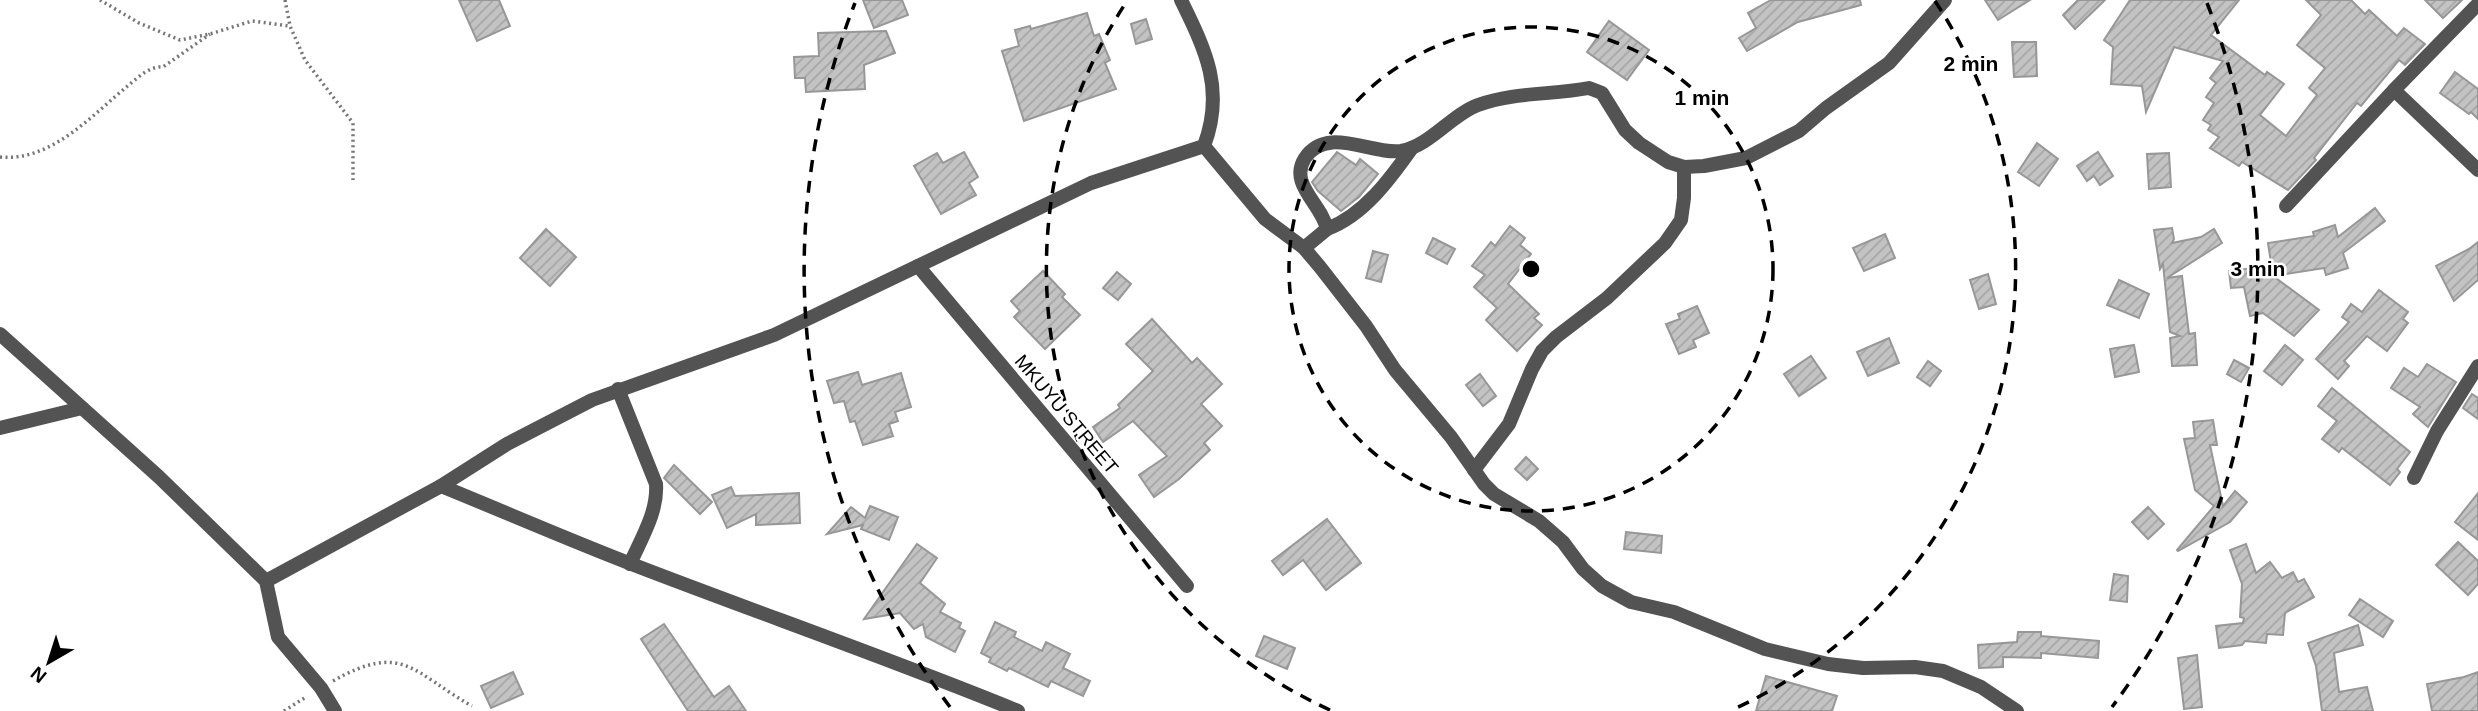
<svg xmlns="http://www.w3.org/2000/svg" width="2478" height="711" viewBox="0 0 2478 711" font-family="Arial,sans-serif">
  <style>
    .building { fill: url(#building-hatch); stroke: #979797; stroke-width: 2 }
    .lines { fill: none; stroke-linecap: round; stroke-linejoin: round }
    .path { stroke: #757575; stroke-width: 3.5; stroke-dasharray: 2 3.5; stroke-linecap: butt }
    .minor { stroke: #535353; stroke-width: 14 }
    .ring { fill: none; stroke: #000; stroke-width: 3.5; stroke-dasharray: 12 9 }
    .labels { text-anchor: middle; stroke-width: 5; stroke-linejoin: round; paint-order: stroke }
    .street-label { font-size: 19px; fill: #000; stroke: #fff }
    .centre { fill: #000; stroke: #fff; stroke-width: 3.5 }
    .ring-label { font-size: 21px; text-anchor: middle; font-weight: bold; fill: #000; stroke: #fff; stroke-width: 5; stroke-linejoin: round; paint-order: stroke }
  </style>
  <defs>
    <pattern id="building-hatch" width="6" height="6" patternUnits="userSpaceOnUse" patternTransform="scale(1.75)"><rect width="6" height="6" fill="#c3c3c3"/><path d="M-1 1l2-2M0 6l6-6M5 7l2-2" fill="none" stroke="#a6a6a6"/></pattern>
  </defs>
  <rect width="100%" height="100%" fill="#fff"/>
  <g class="building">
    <polygon points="459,0 499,0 510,26 477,41"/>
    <polygon points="863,0 902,0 908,15 874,28"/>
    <polygon points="1771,0 1860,0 1861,5 1798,22 1747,51 1739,38 1756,28 1748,13"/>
    <polygon points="1985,0 2030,0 1998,20"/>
    <polygon points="2078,0 2105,0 2075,29 2063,15"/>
    <polygon points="2130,0 2239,0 2211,35 2265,75 2267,72 2284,84 2260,115 2286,136 2317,95 2309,88 2325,68 2297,45 2321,15 2306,0 2351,0 2365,14 2369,10 2397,36 2404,28 2425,44 2405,65 2399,60 2361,106 2357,103 2314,158 2316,160 2288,190 2242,162 2239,166 2210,148 2219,137 2208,130 2211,125 2203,120 2214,103 2206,97 2216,83 2210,78 2223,61 2174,47 2146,112 2142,86 2111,84 2113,47 2104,40"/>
    <polygon points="2425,0 2462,0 2443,18"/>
    <polygon points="1087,13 1094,36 1099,34 1110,60 1105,63 1116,89 1024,121 1002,51 1019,46 1015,30 1030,26 1031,29"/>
    <polygon points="1146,19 1152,39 1136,44 1131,24"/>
    <polygon points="1609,21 1649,50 1627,80 1587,52"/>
    <polygon points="886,31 895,53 864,65 865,89 806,92 805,78 795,78 794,57 819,56 818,33"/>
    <polygon points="2012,42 2036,42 2037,76 2014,77"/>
    <polygon points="2455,72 2478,89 2478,119 2471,112 2469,114 2440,93"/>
    <polygon points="2037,143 2058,159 2039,186 2018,172"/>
    <polygon points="964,152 978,177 969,183 976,195 941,214 914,166 937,153 943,163"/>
    <polygon points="1337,152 1356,165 1360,159 1378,174 1359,197 1341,211 1318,191 1312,182"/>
    <polygon points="2098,152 2113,176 2100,185 2094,176 2087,181 2077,166"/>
    <polygon points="2169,153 2171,187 2149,189 2147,154"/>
    <polygon points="2375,208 2385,221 2343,253 2348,268 2326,275 2324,268 2273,276 2319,310 2294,336 2263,313 2250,316 2244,287 2231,288 2229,271 2261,267 2273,276 2268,243 2314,236 2313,232 2335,225 2338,237"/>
    <polygon points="1510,226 1525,238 1520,245 1531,254 1508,284 1539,314 1534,318 1542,325 1517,351 1486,320 1497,308 1474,287 1485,275 1472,266 1491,242 1495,246"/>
    <polygon points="2172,228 2174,239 2172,243 2201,237 2214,229 2222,243 2167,278 2182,276 2189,334 2195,333 2197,365 2172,366 2170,338 2180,336 2170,332 2163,264 2160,269 2154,230"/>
    <polygon points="546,229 576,257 550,286 520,258"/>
    <polygon points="1885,234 1895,258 1864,271 1853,248"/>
    <polygon points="1433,238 1455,249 1447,264 1426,253"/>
    <polygon points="2478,242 2478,280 2454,301 2436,266 2469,249"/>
    <polygon points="1373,251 1388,255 1381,282 1366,278"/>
    <polygon points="1043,271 1065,294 1062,297 1080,315 1045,349 1014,317 1020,311 1011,301"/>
    <polygon points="1117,272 1131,284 1118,300 1103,288"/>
    <polygon points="1988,274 1996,304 1979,309 1970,280"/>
    <polygon points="2119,280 2149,294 2139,318 2107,305"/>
    <polygon points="2379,290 2408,312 2403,319 2408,323 2387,351 2367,336 2344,361 2349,366 2338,379 2316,359 2349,322 2342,317 2351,304 2362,312"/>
    <polygon points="1697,306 1709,333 1693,340 1696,347 1679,354 1666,324 1680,319 1678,314"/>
    <polygon points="1152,319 1192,363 1197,358 1222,384 1201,404 1222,426 1204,443 1210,450 1179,479 1154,497 1139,475 1167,456 1133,421 1103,442 1093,427 1120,408 1118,405 1153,371 1126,344"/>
    <polygon points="1889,338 1899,363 1868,376 1857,352"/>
    <polygon points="2134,345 2139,372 2115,377 2110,349"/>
    <polygon points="2285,345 2303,360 2282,385 2264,371"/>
    <polygon points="1811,356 1826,378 1799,396 1784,374"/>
    <polygon points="2234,360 2249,368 2241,382 2227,374"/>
    <polygon points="1928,361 1941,371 1930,386 1917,377"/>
    <polygon points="2427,364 2456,382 2428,427 2413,414 2420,407 2391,388 2404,368 2418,377"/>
    <polygon points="858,372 862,385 901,373 911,407 895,412 898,421 889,424 893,436 863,445 855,421 850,422 844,401 834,403 827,381"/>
    <polygon points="1480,374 1496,396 1483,406 1466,385"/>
    <polygon points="2332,388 2410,452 2397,469 2400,472 2390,485 2342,448 2339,452 2322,439 2337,421 2318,406"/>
    <polygon points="2472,394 2478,398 2478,419 2463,408"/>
    <polygon points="2213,420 2217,445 2210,445 2223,506 2235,491 2247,502 2230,522 2178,551 2177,550 2214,506 2195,490 2184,439 2195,438 2193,422"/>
    <polygon points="1526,457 1538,469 1527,480 1515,469"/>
    <polygon points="674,465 712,502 700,514 664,478"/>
    <polygon points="731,487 735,496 799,493 800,523 756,525 756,514 727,528 712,495"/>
    <polygon points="2478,493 2478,540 2455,522"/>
    <polygon points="870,506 898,517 889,540 861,529 863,525 827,534 851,507 865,518"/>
    <polygon points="2148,507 2164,524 2148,539 2132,522"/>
    <polygon points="1327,519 1361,563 1326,590 1303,560 1283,575 1272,561"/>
    <polygon points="1626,532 1662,536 1661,553 1624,549"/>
    <polygon points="2458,542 2478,561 2478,584 2468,595 2436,565"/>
    <polygon points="917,544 937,558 920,583 945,604 940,612 961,623 959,628 965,631 955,652 926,637 923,624 914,629 900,613 864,619"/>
    <polygon points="2246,544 2256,573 2270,562 2282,578 2293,572 2298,582 2304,579 2314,597 2285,613 2283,635 2267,634 2266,643 2245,641 2242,645 2219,648 2216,626 2243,623 2244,618 2240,617 2242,584 2230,550"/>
    <polygon points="2114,574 2128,576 2127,602 2110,600"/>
    <polygon points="2360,599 2393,621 2383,637 2349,615"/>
    <polygon points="995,622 1016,632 1014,637 1042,651 1046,642 1070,654 1063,668 1090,681 1083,696 1051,681 1048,687 1009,668 1007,671 989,662 991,658 981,653"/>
    <polygon points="664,624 714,697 729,686 746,711 688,711 641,639"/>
    <polygon points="2358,625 2363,645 2334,653 2339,692 2367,687 2373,711 2322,711 2316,666 2308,643"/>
    <polygon points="2018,632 2041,632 2041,636 2099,641 2098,658 2041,653 2041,658 2003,657 2003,667 1979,668 1978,645 2017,642"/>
    <polygon points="1264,636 1295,648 1287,669 1256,656"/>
    <polygon points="2197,655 2202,707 2184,709 2178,658"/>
    <polygon points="513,672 523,694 491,708 481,686"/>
    <polygon points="2478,672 2478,711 2432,711 2427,684 2464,677"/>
    <polygon points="1766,676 1837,696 1832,711 1756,711"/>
  </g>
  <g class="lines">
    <g class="path">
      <polyline points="100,0 139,23 180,40 210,34 252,21 290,26"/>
      <polyline points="285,0 290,26 305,60 353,123 353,180"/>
      <path d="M 0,157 C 52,162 93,114 130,84 C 140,76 150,66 163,67 L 210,34"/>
      <path d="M 333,681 C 403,641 413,673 472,706"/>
      <polyline points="284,711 306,697"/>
    </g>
    <g class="minor">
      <polyline points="2394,90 2478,170"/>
      <polyline points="1204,146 1265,219 1304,248 1320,267 1366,326 1395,370 1451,437 1484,484 1494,494 1539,521 1563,542 1583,569 1602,586 1631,602 1674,612 1765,649 1828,664 1863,668 1915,667 1943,671 1981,687 2017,711"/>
      <polyline points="2286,206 2394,90 2478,4"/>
      <path d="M 1327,229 C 1364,215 1390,179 1412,148"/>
      <path d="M 1304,248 L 1327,229 C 1322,204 1288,184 1305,158 C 1327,125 1371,155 1401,151 C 1430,146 1451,115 1478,105 C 1513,92 1553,95 1589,88 L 1602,93 L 1625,130 L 1639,143 L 1668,162 L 1684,167 L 1704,166 L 1746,158 L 1799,131 L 1826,108 L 1889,63 L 1945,0"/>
      <polyline points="918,266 1187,586"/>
      <polyline points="0,334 159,477 266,581 278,637 321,688 335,711"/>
      <path d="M 618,389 L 656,484 C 658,512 641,539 630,564"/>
      <polyline points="0,428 82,408"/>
      <polyline points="1474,470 1509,424 1532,369 1542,351 1556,337 1607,298 1665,243 1681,220 1684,198 1684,167"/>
      <polyline points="2414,478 2437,431 2478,366"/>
      <path d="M 441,486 L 507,444 L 592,400 L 774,335 L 1091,183 L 1204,146 C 1225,90 1206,51 1181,0"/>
      <path d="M 266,581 L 441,486 C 505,512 569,540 634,565 C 761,614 891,659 1018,711"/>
    </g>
  </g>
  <g class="ring">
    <circle cx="1531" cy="269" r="242"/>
    <path d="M1330 710A485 485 0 0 1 1127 1M1935 1A485 485 0 0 1 1732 710"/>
    <path d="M950 707A727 727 0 0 1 855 3M2207 3A727 727 0 0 1 2112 707"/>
  </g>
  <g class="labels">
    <g class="street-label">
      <text transform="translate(1067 414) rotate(50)" y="7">MKUYU STREET</text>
    </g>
  </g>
  <circle cx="1531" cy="269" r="10" class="centre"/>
  <g class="ring-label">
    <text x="1971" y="71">2 min</text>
    <text x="1702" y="105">1 min</text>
    <text x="2258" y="276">3 min</text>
  </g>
  <g transform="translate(49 662) rotate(219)" stroke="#ffffff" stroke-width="5" paint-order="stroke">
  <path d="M0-5L12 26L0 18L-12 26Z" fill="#000000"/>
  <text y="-10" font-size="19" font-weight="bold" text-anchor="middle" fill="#000000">N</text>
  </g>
</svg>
